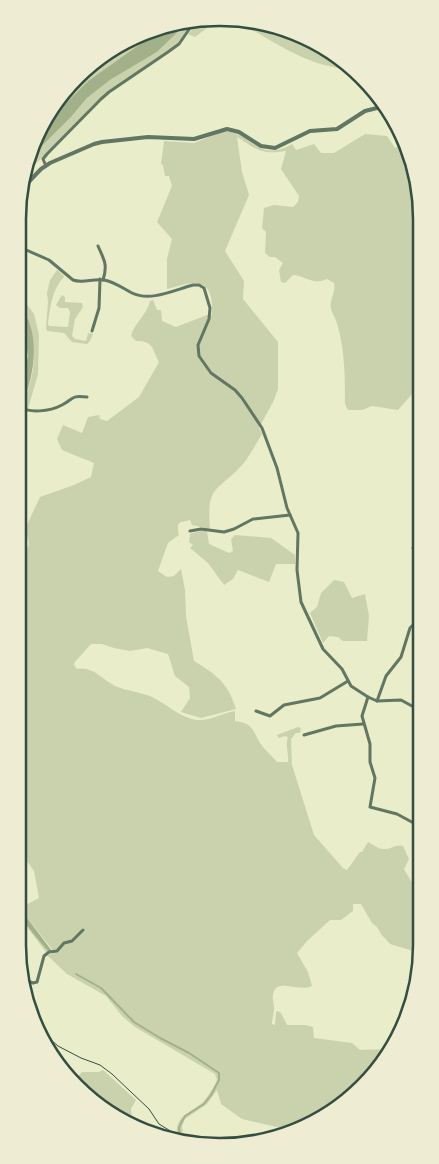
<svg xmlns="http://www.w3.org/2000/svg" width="439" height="1164" viewBox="0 0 439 1164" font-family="'Exo 2',sans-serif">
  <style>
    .green { fill: #cad2ad }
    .water { fill: #a3b18a }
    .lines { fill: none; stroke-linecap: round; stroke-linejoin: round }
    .stream { stroke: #a3b18a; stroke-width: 2 }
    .path { stroke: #344e41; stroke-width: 1 }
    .minor { stroke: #617663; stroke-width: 3 }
    .tertiary { stroke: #617663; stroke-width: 4 }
    .rim { fill: none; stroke: #344e41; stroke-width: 2.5 }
  </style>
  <rect width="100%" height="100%" fill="#e9edc9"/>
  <g class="green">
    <polygon points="193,19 198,19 189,27 178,43 168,51 104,94 23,177 24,167 29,159 71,117 87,98 110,80 157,52 189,21"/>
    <polygon points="201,20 216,21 195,37 188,34"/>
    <path d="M 243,23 L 272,24 L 321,45 L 350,69 C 311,68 277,44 244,25 Z"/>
    <polygon points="160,30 88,81 46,123 54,108 87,76 145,36"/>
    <path d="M 224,131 C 252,132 257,164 292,144 L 296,150 L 314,144 L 321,153 L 334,153 L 365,134 L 387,136 L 395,148 L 404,143 L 420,193 L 420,306 L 416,309 L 414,317 L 419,336 L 417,355 L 419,375 L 414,394 L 412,394 L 398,410 L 372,406 L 362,410 L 348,410 L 345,404 C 345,378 345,353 338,327 C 337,321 333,315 331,309 C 329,300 336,292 334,283 L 327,279 C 312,286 305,275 293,275 L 285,283 L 281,282 L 279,270 L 283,263 L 275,257 L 270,257 L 265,253 L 266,232 L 262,228 L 264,208 L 274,205 L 293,207 L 298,202 L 299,196 L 281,169 L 286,151 C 261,155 258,150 237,137 L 242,172 L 249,195 L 225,251 L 244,281 L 243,299 L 278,342 L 278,389 L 274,400 L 259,428 L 262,434 C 256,444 250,455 243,464 C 218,492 206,484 210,529 L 192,525 L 190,520 C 178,523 176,521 179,535 L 168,543 L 158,571 L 167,577 L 174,576 L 181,569 L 185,590 L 186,616 L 194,661 C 217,675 228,683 236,709 L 201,718 L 181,712 L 190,698 L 189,687 L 175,676 L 168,654 L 147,648 L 130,651 L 114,648 L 102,644 L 91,644 L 75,662 L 74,665 L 77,669 C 93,666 103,680 115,686 C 127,691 141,692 152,697 C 167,704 180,718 197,720 C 211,721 222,713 235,711 L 235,721 C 256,723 253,735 263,747 C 267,752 273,757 277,762 L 288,762 C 289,753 285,746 288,737 L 285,736 L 279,738 L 277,735 L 298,727 L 301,728 L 300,733 L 296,733 L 291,739 L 292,765 L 314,835 L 343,868 L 347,870 L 360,852 L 362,852 L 368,842 C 372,844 378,849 383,849 C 391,850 395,844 403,846 L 409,859 L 404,869 L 421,898 L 420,953 L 390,944 L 381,934 L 377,927 L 372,923 L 361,904 L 353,904 L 353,911 L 341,920 L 330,920 L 307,941 L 297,953 L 308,972 L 312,986 C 299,993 275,976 273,995 C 272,999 274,1004 274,1008 C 274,1013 272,1019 272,1024 L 275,1025 L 276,1012 L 278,1011 L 281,1013 L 287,1025 L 305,1025 L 313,1027 L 314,1038 L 352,1043 L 360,1050 L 389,1049 L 380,1067 L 331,1113 L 290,1130 L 242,1119 L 221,1104 L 217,1090 L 207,1104 L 185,1119 L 182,1126 L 184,1142 L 178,1140 C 172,1115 190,1115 204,1101 C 209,1095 214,1087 217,1080 L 215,1074 L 135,1027 L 122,1016 L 106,996 L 67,974 L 47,955 L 55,953 L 18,906 L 18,903 L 22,907 L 39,898 L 34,871 L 18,849 L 18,557 C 32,546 30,545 25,529 L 40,497 L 74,485 L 91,477 L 94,463 L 62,450 L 57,439 L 63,425 L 82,433 L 88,417 L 99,415 L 100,419 L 107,421 L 139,397 L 159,362 C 152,349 154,341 136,341 L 131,336 C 134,323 147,315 150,301 L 153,300 L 157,310 L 161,310 L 162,321 L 176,327 L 207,315 L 212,315 C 214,275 195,281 167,289 L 167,259 L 172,239 L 157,222 L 172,186 L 169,176 L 165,176 L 163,165 L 161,164 L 164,141 L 194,143 Z"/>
    <path d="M 57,270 L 63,275 L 64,277 C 52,289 50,308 48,324 L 49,326 L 68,327 L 70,312 L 68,308 L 60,308 L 56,305 L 62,295 L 65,297 L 65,302 L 82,303 L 83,307 L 75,319 L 72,336 L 75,339 L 86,341 L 88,333 L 93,334 L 90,341 L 87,344 L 72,342 L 64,333 L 47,331 L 46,328 L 48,302 L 47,293 L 50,280 Z"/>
    <path d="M 18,293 L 34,314 L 39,335 L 38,374 L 28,409 L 22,408 L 18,419 C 17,412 22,407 24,401 C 30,386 34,371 34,355 C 34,344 33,332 29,321 C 26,309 18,306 18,293 Z"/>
    <path d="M 18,316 C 33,345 27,367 18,396 C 18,381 23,367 23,352 C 22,339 18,329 18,316 Z"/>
    <polygon points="200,531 207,531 209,544 229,553 233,551 231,539 235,535 271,538 295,555 295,564 276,564 269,582 238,570 233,579 224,585 208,563 190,548 193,545 189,542 190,534"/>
    <polygon points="334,580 344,582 352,598 365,594 369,616 367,641 343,641 338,637 329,636 323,643 310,613 317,607 321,593"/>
    <polygon points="18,911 48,951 46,952 18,915"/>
    <polygon points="103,1070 136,1100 131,1109 133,1124 140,1127 119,1120 73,1082 82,1072 99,1072"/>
  </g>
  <g class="water">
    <polygon points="189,21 157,52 110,80 87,98 71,117 29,159 46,123 88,81 160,30"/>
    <path d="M 18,302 C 44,334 34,380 18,415 L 18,396 L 24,375 L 28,356 L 24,328 L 18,316 Z"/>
    <path d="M 18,906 L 52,951 L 48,951 C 40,941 18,918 18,906 Z"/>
  </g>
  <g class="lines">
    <polyline class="stream" points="76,974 101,988 134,1022 160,1038 189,1053 219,1073 219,1080 211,1095 204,1104 185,1116 181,1123 179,1128 181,1141"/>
    <g class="path">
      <polyline points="18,333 21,355 18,378"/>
      <polyline points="41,1031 58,1046 81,1058 100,1065 112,1074 149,1109 159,1124 172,1132 176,1139"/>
    </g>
    <g class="minor">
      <polyline points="56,103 86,74 139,38"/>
      <polyline points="46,166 43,159 47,154 101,99 109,92 168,52 179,44 190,28 199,20"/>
      <path d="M 18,243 L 24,249 L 49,260 L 73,280 C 83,284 93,278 104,280 C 115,282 122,288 132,293 C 151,302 174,290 193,285 L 199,285 L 204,288 L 210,308 L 209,319 L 198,345 L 199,356 L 211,373 L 235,390 L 242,398 L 262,428 L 277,468 L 287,508 L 298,533 L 297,570 L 301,602 L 323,649 L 342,669 L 351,686 L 368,697 L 377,701 L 401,700 L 421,711"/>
      <path d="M 98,246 C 104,260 108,264 103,280"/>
      <path d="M 420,307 C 411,315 417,326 420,335"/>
      <polyline points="92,331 99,308 100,279"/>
      <polyline points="420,337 418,355 420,373"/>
      <polyline points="420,373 415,395 420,422"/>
      <path d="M 18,407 C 30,413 49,412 62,405 C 74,399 70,395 87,397"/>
      <polyline points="18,422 24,410"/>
      <polyline points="190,531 201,529 224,532 234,529 253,519 290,515"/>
      <polyline points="421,539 413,548 421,563"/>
      <polyline points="419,623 421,613"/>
      <polyline points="368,697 362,716 370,744 370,762 375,778 370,807 397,814 421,827"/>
      <polyline points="377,701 386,676 401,657 410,628 415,623 421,623"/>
      <polyline points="256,711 270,716 284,705 320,698 348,681"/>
      <polyline points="304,735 336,726 363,724"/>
      <polyline points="23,979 33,983 37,982 44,956 49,952 57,951 64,943 72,941 83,930"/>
      <polyline points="191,1144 199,1145"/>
    </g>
    <polyline class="tertiary" points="22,189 41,169 50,163 94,144 102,142 148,137 194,139 227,129 239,132 261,146 275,148 310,131 337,129 365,111 385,106"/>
  </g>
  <path d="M0 0H439V1164H0ZM219 26H220A193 193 0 0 1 413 219V945A193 193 0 0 1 220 1138H219A193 193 0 0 1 26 945V219A193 193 0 0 1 219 26Z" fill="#eeecd3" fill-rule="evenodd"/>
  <path class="rim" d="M219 26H220A193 193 0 0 1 413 219V945A193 193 0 0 1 220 1138H219A193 193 0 0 1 26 945V219A193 193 0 0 1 219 26Z"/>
</svg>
